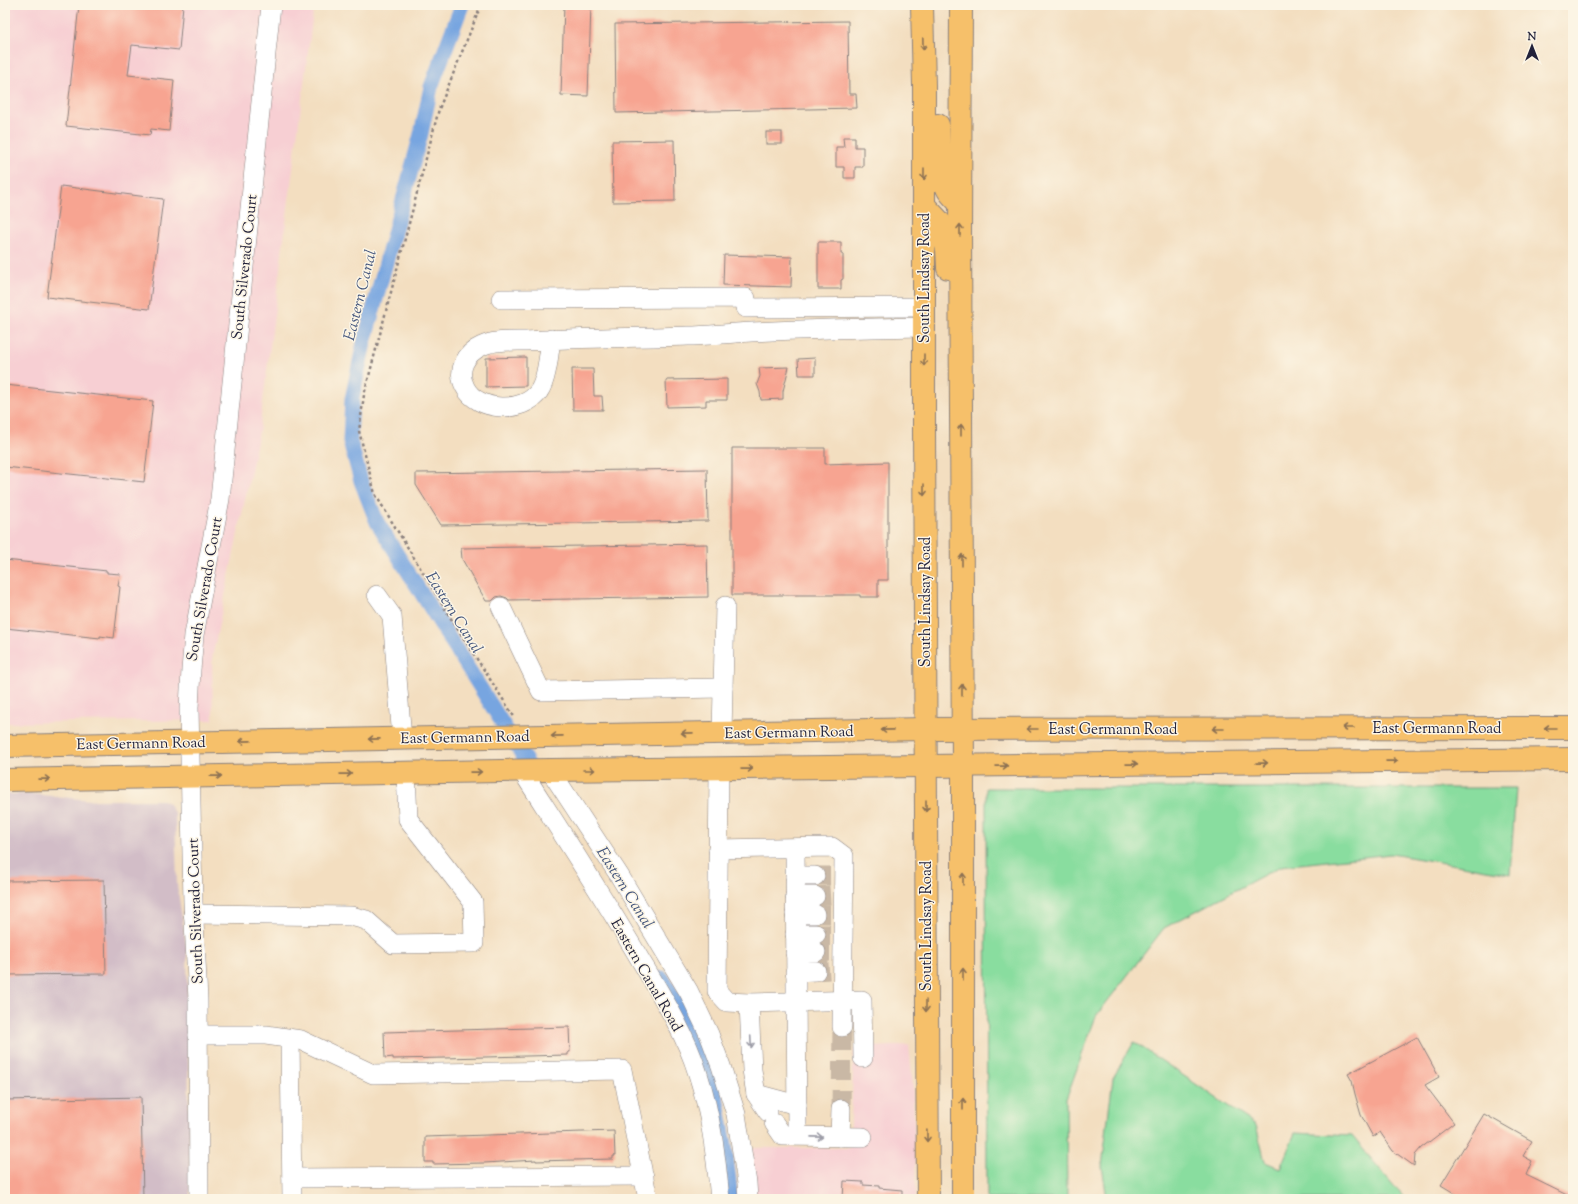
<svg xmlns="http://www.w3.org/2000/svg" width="1578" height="1204" viewBox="0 0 1578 1204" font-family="'Sorts Mill Goudy',serif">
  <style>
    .built { fill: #f7cfd3 }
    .industrial { fill: #d2bdc7 }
    .green { fill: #89dd9f; stroke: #56806d }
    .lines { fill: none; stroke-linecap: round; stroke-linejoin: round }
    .canal { stroke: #77a5e0; stroke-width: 15 }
    .building { fill: #f7a491 }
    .minor-tunnel { stroke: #c9b8a5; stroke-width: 19; stroke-dasharray: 19 10; stroke-linecap: butt }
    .minor-casing { stroke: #8a807e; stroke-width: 20 }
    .major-casing { stroke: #8a807e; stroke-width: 24 }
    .path { stroke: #8a807e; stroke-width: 2.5; stroke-dasharray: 3 3; stroke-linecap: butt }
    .minor { stroke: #fff; stroke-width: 19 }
    .major { stroke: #f6c06b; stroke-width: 22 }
    .oneway { stroke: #8c7153 }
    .oneway2 { stroke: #9c9ca7 }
    .labels { text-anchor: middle; stroke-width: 3; stroke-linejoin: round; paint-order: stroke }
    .street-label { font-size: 15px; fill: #22223b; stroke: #fcf5e5 }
    .water-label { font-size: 16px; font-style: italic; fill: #44567d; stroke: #fcf5e5 }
  </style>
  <rect width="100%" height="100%" fill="#fcf5e5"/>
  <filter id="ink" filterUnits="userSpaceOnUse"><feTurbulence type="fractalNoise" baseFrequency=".025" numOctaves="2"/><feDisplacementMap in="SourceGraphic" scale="8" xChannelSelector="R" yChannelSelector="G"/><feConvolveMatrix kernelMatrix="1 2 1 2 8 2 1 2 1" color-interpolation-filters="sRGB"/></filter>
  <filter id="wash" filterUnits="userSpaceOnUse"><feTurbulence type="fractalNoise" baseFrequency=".012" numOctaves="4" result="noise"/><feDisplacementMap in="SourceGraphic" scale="16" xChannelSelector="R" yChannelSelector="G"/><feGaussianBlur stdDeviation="0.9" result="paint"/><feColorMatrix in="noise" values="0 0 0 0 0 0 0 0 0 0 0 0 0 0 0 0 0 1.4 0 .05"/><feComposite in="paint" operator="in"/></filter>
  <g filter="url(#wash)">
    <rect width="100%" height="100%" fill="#f3dec0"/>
    <g class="built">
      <polygon points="5,5 314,5 259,432 212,658 213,720 5,723"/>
      <polygon points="909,1045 913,1087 916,1199 756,1199 752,1148 850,1148 854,1048"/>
    </g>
    <polygon class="industrial" points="5,794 31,794 90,800 163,800 168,803 175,814 177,885 187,951 190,1199 5,1199"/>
    <g class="green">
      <polygon points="986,788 1516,788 1510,874 1391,854 1281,866 1164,928 1096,1016 1066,1099 1067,1199 987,1199"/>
      <polygon points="1134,1042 1256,1125 1265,1162 1280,1168 1295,1133 1352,1136 1405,1199 1107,1199 1102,1166 1113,1078"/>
    </g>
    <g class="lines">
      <g class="canal">
        <polyline points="462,5 431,87 421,134 364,343 352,399 350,441 361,481 377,522 536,777"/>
        <polyline points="662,978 679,1006 713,1080 725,1145 731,1199"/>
      </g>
    </g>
    <g id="blocks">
      <g class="building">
        <polygon points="79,5 183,5 179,50 132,45 128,75 174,80 169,131 151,129 150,135 66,126"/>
        <polygon points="564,5 591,5 588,96 561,95"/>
        <polygon points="848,21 849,94 856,94 857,108 616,113 615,24"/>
        <rect x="766" y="132" width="16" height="12"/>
        <polygon points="843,137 855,137 855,147 863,147 863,167 855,167 855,178 844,178 844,167 836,167 836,147 844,147"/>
        <polygon points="674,140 675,201 613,202 612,141"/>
        <polygon points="61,186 163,199 149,309 47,297"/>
        <polygon points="818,242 841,242 841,254 843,254 843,279 841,280 841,289 818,289"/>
        <polygon points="724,255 792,257 791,287 723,285"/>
        <polygon points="526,357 526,386 486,387 486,358"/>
        <polygon points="815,358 815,375 799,375 798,359"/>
        <polygon points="789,367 783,391 783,399 761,400 760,392 757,384 760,376 759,368"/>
        <polygon points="572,369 593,369 594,396 602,396 603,410 573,410"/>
        <polygon points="727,379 727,400 706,400 706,406 667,407 666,380"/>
        <polygon points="5,385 153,401 144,482 5,467"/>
        <polygon points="732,448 825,448 825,464 888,462 888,580 878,580 878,597 860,597 860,595 732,595"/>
        <polygon points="707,469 708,521 441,525 416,485 416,473"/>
        <polygon points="707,544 708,597 509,600 507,598 501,596 496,597 492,601 486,601 462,559 461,548"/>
        <polygon points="5,560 107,571 107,573 120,574 118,586 120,587 114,638 100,636 100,638 5,628"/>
        <polygon points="104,880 106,974 5,975 5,881"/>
        <polygon points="569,1027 570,1052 568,1052 568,1055 444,1058 393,1059 393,1057 385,1058 384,1032"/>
        <polygon points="1417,1037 1439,1077 1425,1085 1454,1123 1421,1148 1415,1155 1414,1166 1393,1151 1380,1132 1373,1137 1361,1115 1355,1094 1352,1081 1348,1074"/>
        <polygon points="141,1097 143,1199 5,1199 5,1100"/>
        <polygon points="1484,1114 1532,1141 1523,1156 1532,1161 1526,1175 1573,1198 1573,1199 1464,1199 1441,1185"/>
        <polygon points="614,1131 615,1156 613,1156 613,1159 536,1161 536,1160 484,1163 433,1164 433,1162 425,1162 425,1137"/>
        <polygon points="844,1181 863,1182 863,1185 879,1186 879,1188 902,1190 902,1199 843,1199"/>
      </g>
    </g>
  </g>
  <g filter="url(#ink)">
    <use href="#blocks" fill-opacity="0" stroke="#8a807e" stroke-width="1"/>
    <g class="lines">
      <g class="minor-tunnel">
        <polyline points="815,876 830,876"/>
        <polyline points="815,896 830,895"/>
        <polyline points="815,914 830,914"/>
        <polyline points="816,934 830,934"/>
        <polyline points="816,952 830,952"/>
        <polyline points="816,971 829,970"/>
        <polyline points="841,1109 842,1027"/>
      </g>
      <defs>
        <g id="minor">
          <polyline points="501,299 746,298 746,308 924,307"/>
          <path d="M 551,339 C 549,353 547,380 539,391 C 524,414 477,412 465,387 C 456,370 466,353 482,346 C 493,340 514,341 526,341 C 580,337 634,338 688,336 C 704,336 720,334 736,333 C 799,329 862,328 924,327"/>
          <polyline points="377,595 392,616 402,739"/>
          <polyline points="501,607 541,691 723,688"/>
          <polyline points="722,733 725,606"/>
          <polyline points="719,769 717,991 727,1002 749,1003 862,1000 863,1058"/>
          <polyline points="550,770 619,875 689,992 709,1034 721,1066 736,1114 747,1183 748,1199"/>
          <path d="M 522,771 C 561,832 601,893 638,956 C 660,993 685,1032 698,1074 C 711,1114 716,1157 720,1199"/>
          <polyline points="795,848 797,1126"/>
          <polyline points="718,849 832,847 844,856 842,1027"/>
          <polyline points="795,876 815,876"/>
          <polyline points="795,896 815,896"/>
          <polyline points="193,914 351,916 366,920 393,944 474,943 473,902 408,819 406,773"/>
          <polyline points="795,914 815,914"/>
          <polyline points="795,934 816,934"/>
          <polyline points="795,953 816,952"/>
          <polyline points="795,972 816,971"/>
          <polyline points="749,1003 752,1070 756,1094 768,1112"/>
          <polyline points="198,1035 266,1035 301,1040 373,1074 622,1070 648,1199"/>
          <polyline points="290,1039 292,1199"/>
          <polyline points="756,1094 797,1105"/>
          <polyline points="774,1123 783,1136 863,1137"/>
          <polyline points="840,1137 841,1109"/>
          <polyline points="292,1178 644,1176"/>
          <polyline points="199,1199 198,1000 193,902 189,708 191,670 194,635 220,499 271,5"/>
        </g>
        <g id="major">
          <polyline points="922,5 924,86 924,430 928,1199"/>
          <polyline points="961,5 960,233 963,767 963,1199"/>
          <path d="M 938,125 C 939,142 939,175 948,190 C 951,195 956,199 960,204"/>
          <polyline points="924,205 939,221 947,249 948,268"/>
          <polyline points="5,746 926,729 1573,728"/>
          <polyline points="5,780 550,770 1573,759"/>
        </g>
      </defs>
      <use href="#minor" class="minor-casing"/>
      <use href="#major" class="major-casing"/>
      <polyline class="path" points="481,5 439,109 364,395 359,431 375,494 455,625 515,718"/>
      <use href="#minor" class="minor"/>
      <use href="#major" class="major"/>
    </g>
    <defs><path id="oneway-shaft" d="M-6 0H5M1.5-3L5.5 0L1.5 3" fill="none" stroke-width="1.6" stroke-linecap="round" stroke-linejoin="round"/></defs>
    <g class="oneway">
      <use href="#oneway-shaft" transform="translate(923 44) rotate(88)"/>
      <use href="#oneway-shaft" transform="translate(924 174) rotate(90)"/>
      <use href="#oneway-shaft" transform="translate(960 230) rotate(-90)"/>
      <use href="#oneway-shaft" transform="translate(924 360) rotate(90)"/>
      <use href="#oneway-shaft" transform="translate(961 430) rotate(-90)"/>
      <use href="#oneway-shaft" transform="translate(924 490) rotate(90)"/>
      <use href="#oneway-shaft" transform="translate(962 560) rotate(-90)"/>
      <use href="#oneway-shaft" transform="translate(962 690) rotate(-90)"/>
      <use href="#oneway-shaft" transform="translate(1348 728) rotate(180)"/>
      <use href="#oneway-shaft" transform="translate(1550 728) rotate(180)"/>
      <use href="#oneway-shaft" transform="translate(1032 729) rotate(180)"/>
      <use href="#oneway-shaft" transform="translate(1218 729) rotate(180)"/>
      <use href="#oneway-shaft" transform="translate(887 730) rotate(179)"/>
      <use href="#oneway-shaft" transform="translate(687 733) rotate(179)"/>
      <use href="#oneway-shaft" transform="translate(557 736) rotate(179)"/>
      <use href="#oneway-shaft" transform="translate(374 739) rotate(179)"/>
      <use href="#oneway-shaft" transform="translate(245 741) rotate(179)"/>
      <use href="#oneway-shaft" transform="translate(1392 761) rotate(-1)"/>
      <use href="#oneway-shaft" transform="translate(1262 763) rotate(-1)"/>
      <use href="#oneway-shaft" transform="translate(1132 764) rotate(-1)"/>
      <use href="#oneway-shaft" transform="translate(1002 766) rotate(-1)"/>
      <use href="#oneway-shaft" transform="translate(747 769) rotate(-1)"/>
      <use href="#oneway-shaft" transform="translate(589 770)"/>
      <use href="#oneway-shaft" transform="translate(476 772) rotate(-1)"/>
      <use href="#oneway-shaft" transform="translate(346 774) rotate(-1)"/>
      <use href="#oneway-shaft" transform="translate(216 776) rotate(-1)"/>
      <use href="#oneway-shaft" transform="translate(44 779) rotate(-1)"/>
      <use href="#oneway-shaft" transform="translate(926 806) rotate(90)"/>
      <use href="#oneway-shaft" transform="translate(963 879) rotate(-90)"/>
      <use href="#oneway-shaft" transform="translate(963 974) rotate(-90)"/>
      <use href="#oneway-shaft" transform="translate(926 1006) rotate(90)"/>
      <use href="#oneway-shaft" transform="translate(963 1104) rotate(-90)"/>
      <use href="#oneway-shaft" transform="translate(927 1136) rotate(89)"/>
    </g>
    <g class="oneway2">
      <use href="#oneway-shaft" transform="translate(751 1042) rotate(87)"/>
      <use href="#oneway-shaft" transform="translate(817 1137) rotate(1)"/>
    </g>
  </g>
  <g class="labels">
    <g class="street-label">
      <text transform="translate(244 267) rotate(-84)" y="5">South Silverado Court</text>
      <text transform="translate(924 278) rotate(-90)" y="5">South Lindsay Road</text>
      <text transform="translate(204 589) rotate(-80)" y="5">South Silverado Court</text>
      <text transform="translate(925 602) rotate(-90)" y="5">South Lindsay Road</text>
      <text x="1437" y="733">East Germann Road</text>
      <text x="1113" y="734">East Germann Road</text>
      <text transform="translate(789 732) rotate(-1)" y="5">East Germann Road</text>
      <text transform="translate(465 737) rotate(-1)" y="5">East Germann Road</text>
      <text transform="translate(141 743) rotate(-1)" y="5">East Germann Road</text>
      <text transform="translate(195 911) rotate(-92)" y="5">South Silverado Court</text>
      <text transform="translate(926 926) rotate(-90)" y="5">South Lindsay Road</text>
      <text transform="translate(647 975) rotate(60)" y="5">Eastern Canal Road</text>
    </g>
    <g class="water-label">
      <text transform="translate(359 295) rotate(-76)" y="6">Eastern Canal</text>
      <text transform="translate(455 612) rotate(58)" y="6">Eastern Canal</text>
      <text transform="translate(626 887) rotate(58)" y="6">Eastern Canal</text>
    </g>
  </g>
  <rect width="1578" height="1204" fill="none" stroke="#fcf5e5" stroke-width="20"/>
  <g transform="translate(1532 46)" stroke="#fcf5e5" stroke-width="3" paint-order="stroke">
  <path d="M0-3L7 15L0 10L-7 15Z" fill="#22223b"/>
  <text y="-6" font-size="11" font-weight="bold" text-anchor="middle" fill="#22223b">N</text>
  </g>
</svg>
